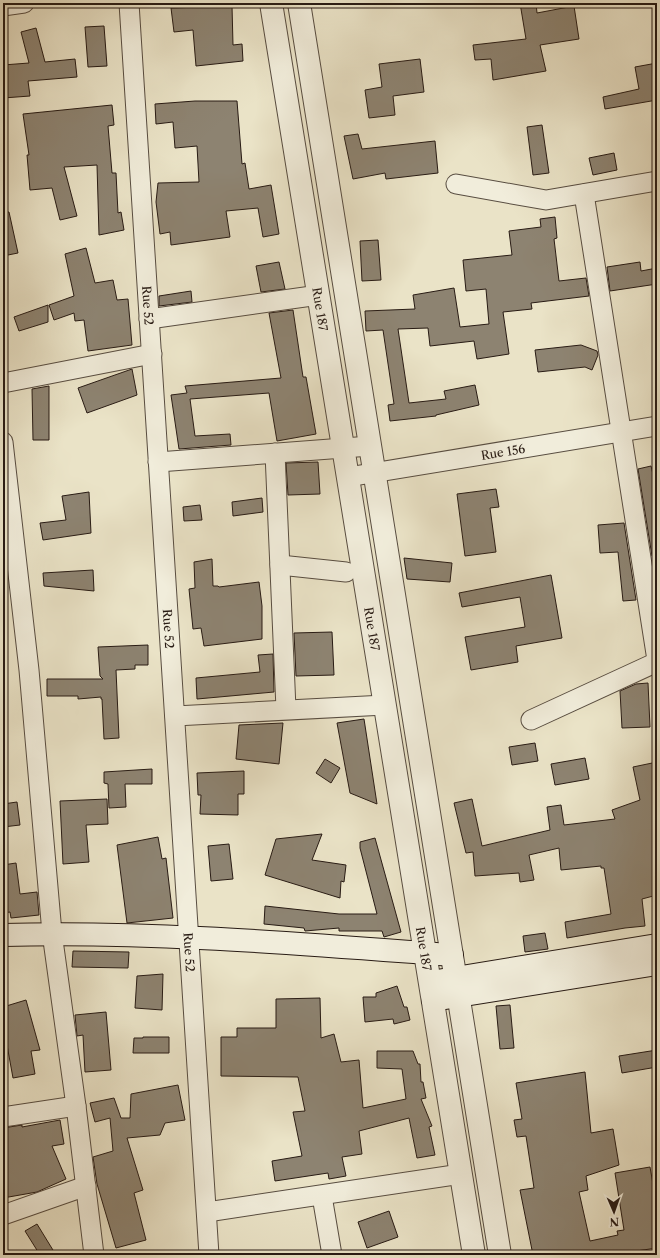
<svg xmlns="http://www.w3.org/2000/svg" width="660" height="1258" viewBox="0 0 660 1258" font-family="'Libre Caslon Text',serif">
	<rect width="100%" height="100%" fill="#eae3c7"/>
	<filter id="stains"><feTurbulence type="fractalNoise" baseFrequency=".005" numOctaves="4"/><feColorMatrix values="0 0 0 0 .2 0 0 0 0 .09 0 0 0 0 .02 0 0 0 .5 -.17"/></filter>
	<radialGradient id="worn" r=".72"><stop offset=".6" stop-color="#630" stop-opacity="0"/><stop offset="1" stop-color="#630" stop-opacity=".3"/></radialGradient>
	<g fill="#8d8371" stroke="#281b14">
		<path d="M 520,3 L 536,3 L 537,13 L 574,6 L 579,39 L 540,45 L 546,71 L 493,80 L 491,59 L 475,60 L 473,45 L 526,39 Z"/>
		<path d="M 232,6 L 233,45 L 242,44 L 243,61 L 196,66 L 193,30 L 174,32 L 171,8 Z"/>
		<path d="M 104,26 L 107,66 L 88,67 L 85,27 Z"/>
		<path d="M 36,28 L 45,62 L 75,59 L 77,77 L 28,81 L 30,96 L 3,98 L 3,65 L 29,63 L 21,32 Z"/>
		<path d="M 420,59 L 424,92 L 393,96 L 395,115 L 369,118 L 365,90 L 382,87 L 379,64 Z"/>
		<path d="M 657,63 L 657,100 L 605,109 L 603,97 L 639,89 L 635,67 Z"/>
		<path d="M 195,101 L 237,101 L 242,164 L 245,163 L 249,189 L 271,185 L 279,234 L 263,237 L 258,208 L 226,211 L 230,237 L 171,245 L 170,232 L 160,234 L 156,202 L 158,183 L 199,182 L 197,146 L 175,148 L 173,122 L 156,124 L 155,104 Z"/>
		<path d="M 112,105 L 114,125 L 108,126 L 112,173 L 116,173 L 118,213 L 121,212 L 124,230 L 99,235 L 97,165 L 64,167 L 77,216 L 60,220 L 52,188 L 30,190 L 27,155 L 29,155 L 23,114 Z"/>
		<path d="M 542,125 L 549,173 L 533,175 L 527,127 Z"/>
		<path d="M 358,134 L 362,149 L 435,141 L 438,173 L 386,179 L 385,173 L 353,179 L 344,136 Z"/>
		<path d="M 614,153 L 617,170 L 593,175 L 589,158 Z"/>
		<path d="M 3,212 L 9,212 L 18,253 L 3,256 Z"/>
		<path d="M 555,217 L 557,238 L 554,239 L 559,281 L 586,278 L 589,296 L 531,303 L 532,309 L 503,312 L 509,354 L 477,359 L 474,341 L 430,346 L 428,328 L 398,329 L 409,403 L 446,399 L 444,391 L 475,385 L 479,405 L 436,415 L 436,416 L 390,421 L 388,405 L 394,404 L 383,330 L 366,331 L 365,311 L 415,309 L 413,295 L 454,288 L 460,327 L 489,324 L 486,289 L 466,291 L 463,260 L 512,255 L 509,231 L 541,227 L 540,219 Z"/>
		<path d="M 378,240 L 381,280 L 362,281 L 360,241 Z"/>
		<path d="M 86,248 L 95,283 L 113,280 L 117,300 L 128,299 L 132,345 L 88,351 L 84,320 L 75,321 L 74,313 L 54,320 L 49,305 L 74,296 L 65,254 Z"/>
		<path d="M 279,262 L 285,289 L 261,292 L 256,266 Z"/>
		<path d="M 640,262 L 641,271 L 657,268 L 657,284 L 610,291 L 607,267 Z"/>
		<path d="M 191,291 L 192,302 L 159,306 L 159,296 Z"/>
		<path d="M 48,305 L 48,322 L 19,331 L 14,317 Z"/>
		<path d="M 293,310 L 303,377 L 306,377 L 316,434 L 277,441 L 269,393 L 190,399 L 195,436 L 230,434 L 231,445 L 179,449 L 171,395 L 187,393 L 185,386 L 281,378 L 269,313 Z"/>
		<path d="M 581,345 L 597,351 L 598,355 L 592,370 L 585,367 L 538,372 L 535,350 Z"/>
		<path d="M 132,369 L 137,395 L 87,413 L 78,388 Z"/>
		<path d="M 49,386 L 49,440 L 33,440 L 32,389 Z"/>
		<path d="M 318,462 L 320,494 L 288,495 L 286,463 Z"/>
		<path d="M 651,466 L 657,491 L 657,555 L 652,556 L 638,469 Z"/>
		<path d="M 496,489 L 499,507 L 490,508 L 496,552 L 465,556 L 457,494 Z"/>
		<path d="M 89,492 L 91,533 L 43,540 L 40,523 L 66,520 L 62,496 Z"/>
		<path d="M 262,498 L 263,512 L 233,516 L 232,502 Z"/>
		<path d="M 200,505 L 202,520 L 184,521 L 183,507 Z"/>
		<path d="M 624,523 L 636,600 L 623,601 L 618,552 L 600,553 L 598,525 Z"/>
		<path d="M 404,558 L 452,563 L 450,582 L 407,579 Z"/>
		<path d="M 212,559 L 213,586 L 218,586 L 219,587 L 259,582 L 262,606 L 262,639 L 204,646 L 201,628 L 193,629 L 189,589 L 195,588 L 194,562 Z"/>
		<path d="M 93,570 L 94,591 L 44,586 L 43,573 Z"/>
		<path d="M 551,575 L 562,638 L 516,646 L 518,662 L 471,670 L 465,637 L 525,627 L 520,597 L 462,607 L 459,593 Z"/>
		<path d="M 332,632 L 334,675 L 296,676 L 294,633 Z"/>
		<path d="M 148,645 L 148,665 L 135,665 L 135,669 L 116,670 L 119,738 L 104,739 L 102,699 L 101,699 L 101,697 L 78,699 L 78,696 L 47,696 L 47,679 L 103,679 L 100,676 L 98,647 Z"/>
		<path d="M 273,654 L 274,692 L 197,699 L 196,678 L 260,672 L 258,655 Z"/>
		<path d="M 648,683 L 650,727 L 622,728 L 620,691 L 636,684 Z"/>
		<path d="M 364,719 L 377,804 L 350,793 L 337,723 Z"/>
		<path d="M 283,723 L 279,764 L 236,759 L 239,725 Z"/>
		<path d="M 535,743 L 538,761 L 512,765 L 509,747 Z"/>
		<path d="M 585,758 L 589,779 L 555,785 L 551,764 Z"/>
		<path d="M 325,759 L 340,768 L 331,783 L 316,773 Z"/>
		<path d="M 657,762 L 657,895 L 642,899 L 645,926 L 625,928 L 567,938 L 565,922 L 611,914 L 604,868 L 601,868 L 601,866 L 561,870 L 559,848 L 529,855 L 534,880 L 520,882 L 519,873 L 475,876 L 473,852 L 466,853 L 454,803 L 472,799 L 482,846 L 550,830 L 547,807 L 561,805 L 564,825 L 615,819 L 612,810 L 640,800 L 633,767 Z"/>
		<path d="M 152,769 L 152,784 L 125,784 L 126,807 L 109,808 L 108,784 L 104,783 L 104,772 Z"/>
		<path d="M 244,771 L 244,794 L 238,794 L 238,815 L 200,814 L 201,795 L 198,795 L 197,773 Z"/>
		<path d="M 107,799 L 108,824 L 86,825 L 89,862 L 63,864 L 60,801 Z"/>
		<path d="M 17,802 L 20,825 L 3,827 L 3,804 Z"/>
		<path d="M 322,834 L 312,860 L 346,865 L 344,882 L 341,881 L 340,898 L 265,875 L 276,839 Z"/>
		<path d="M 158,837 L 162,859 L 166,858 L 173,918 L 127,923 L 117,845 Z"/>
		<path d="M 375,838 L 401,932 L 384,937 L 382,931 L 339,931 L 339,928 L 305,931 L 304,928 L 264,924 L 265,906 L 339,914 L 377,914 L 360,848 L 360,842 Z"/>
		<path d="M 229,844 L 233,879 L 211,881 L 208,846 Z"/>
		<path d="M 16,863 L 20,894 L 37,892 L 39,915 L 11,918 L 10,912 L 3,913 L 3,865 Z"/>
		<path d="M 545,933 L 548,949 L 525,952 L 523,936 Z"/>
		<path d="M 73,951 L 129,952 L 128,968 L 72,967 Z"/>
		<path d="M 163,974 L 162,1010 L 135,1008 L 137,976 Z"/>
		<path d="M 397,986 L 404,1007 L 407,1007 L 410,1020 L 394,1024 L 393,1019 L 365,1022 L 363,997 L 376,997 L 376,993 Z"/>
		<path d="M 320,998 L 321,1038 L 334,1034 L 341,1062 L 359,1060 L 363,1108 L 406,1099 L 402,1069 L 377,1068 L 377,1051 L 413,1051 L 418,1064 L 420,1064 L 421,1082 L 423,1082 L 426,1098 L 421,1099 L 432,1126 L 429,1127 L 435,1155 L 417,1158 L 409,1118 L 359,1131 L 362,1154 L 342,1157 L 346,1176 L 329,1179 L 328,1173 L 275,1181 L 272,1161 L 302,1156 L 293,1112 L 305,1111 L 298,1077 L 221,1076 L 221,1037 L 237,1037 L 237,1028 L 276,1028 L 276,999 Z"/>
		<path d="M 26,1000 L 40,1050 L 31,1051 L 35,1074 L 13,1078 L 3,1023 L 3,1007 Z"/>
		<path d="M 510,1005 L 514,1048 L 500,1049 L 496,1006 Z"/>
		<path d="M 106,1012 L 111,1070 L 85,1072 L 83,1035 L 77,1036 L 75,1015 Z"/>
		<path d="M 143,1037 L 169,1037 L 169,1053 L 133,1053 L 134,1038 L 143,1038 Z"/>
		<path d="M 657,1050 L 657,1067 L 622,1073 L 619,1056 Z"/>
		<path d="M 585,1072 L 591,1133 L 613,1129 L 619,1165 L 586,1176 L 588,1190 L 579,1192 L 590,1241 L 618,1235 L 617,1231 L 624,1230 L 615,1173 L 650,1167 L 657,1207 L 657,1248 L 608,1255 L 533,1255 L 520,1190 L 534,1188 L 526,1136 L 517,1137 L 514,1120 L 522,1119 L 516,1083 Z"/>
		<path d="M 178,1085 L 185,1120 L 165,1123 L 160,1135 L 127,1138 L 143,1190 L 134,1193 L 146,1240 L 116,1248 L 97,1184 L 93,1157 L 113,1151 L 110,1118 L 95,1122 L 90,1103 L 114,1098 L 121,1118 L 130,1118 L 131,1094 Z"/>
		<path d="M 60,1120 L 64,1144 L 52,1146 L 66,1179 L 37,1192 L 3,1198 L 3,1128 L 22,1125 L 22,1127 Z"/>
		<path d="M 389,1211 L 398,1237 L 367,1248 L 358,1222 Z"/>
		<path d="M 37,1224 L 56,1255 L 40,1255 L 25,1231 Z"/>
	</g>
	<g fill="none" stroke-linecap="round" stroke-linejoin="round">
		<defs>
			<g id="minor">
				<path id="s1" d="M 129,3 L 209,1255"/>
				<path d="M 3,6 L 24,3"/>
				<path d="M 456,184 L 546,200 L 657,181"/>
				<path d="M 584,194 L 657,660"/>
				<path d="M 149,319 L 319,295"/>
				<path d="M 3,383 L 152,354"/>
				<path d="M 3,442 L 29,670 L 52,933 L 76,1106 L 94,1255"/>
				<path d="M 275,453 L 286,709"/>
				<path d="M 158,462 L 370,446"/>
				<path id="s2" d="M 348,477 L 657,426"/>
				<path d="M 280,565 L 346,572"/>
				<path d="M 175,716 L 385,705"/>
				<path d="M 531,720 L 657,662"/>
				<path d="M 3,1117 L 76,1106"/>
				<path d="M 322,1196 L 332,1255"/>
				<path d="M 207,1212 L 461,1174"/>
				<path d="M 3,1215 L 86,1186"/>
			</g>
			<g id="tertiary">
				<path id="s3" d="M 271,3 L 474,1255"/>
				<path d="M 299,3 L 500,1255"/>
			</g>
			<g id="secondary">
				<path d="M 3,935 C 153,931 303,944 452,955"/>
				<path d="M 431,982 L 657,945"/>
				<path d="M 433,1000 L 657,964"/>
			</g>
		</defs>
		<use href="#minor" stroke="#584d41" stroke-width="21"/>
		<use href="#tertiary" stroke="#584d41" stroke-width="24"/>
		<use href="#secondary" stroke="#281b14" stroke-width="24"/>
		<use href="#minor" stroke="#f1eddb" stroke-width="19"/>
		<use href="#tertiary" stroke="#f1eddb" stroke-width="22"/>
		<use href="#secondary" stroke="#f1eddb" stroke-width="22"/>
	</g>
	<g text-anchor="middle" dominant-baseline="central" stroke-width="3" stroke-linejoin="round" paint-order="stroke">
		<g font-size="12" fill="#281b14" stroke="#f1eddb">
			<text stroke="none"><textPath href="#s1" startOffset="303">Rue 52</textPath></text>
			<text stroke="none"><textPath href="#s3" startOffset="310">Rue 187</textPath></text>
			<text stroke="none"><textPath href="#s2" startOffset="157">Rue 156</textPath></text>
			<text stroke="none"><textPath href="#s1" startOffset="627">Rue 52</textPath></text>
			<text stroke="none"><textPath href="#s3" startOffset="634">Rue 187</textPath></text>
			<text stroke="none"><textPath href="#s3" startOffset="958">Rue 187</textPath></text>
			<text stroke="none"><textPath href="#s1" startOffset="951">Rue 52</textPath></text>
		</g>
	</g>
	<rect width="660" height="1258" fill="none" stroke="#eae3c7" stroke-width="16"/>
	<rect x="4" y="4" width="652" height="1250" fill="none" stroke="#281b14" stroke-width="2"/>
	<rect x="8" y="8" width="644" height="1242" fill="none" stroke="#281b14"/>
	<g transform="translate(614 1212) rotate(178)" stroke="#f1eddb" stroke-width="3" paint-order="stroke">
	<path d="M0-3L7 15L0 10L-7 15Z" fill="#281b14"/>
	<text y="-6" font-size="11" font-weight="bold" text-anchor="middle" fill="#281b14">N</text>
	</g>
	<rect width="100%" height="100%" filter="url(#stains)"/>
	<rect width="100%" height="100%" fill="url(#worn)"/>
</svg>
